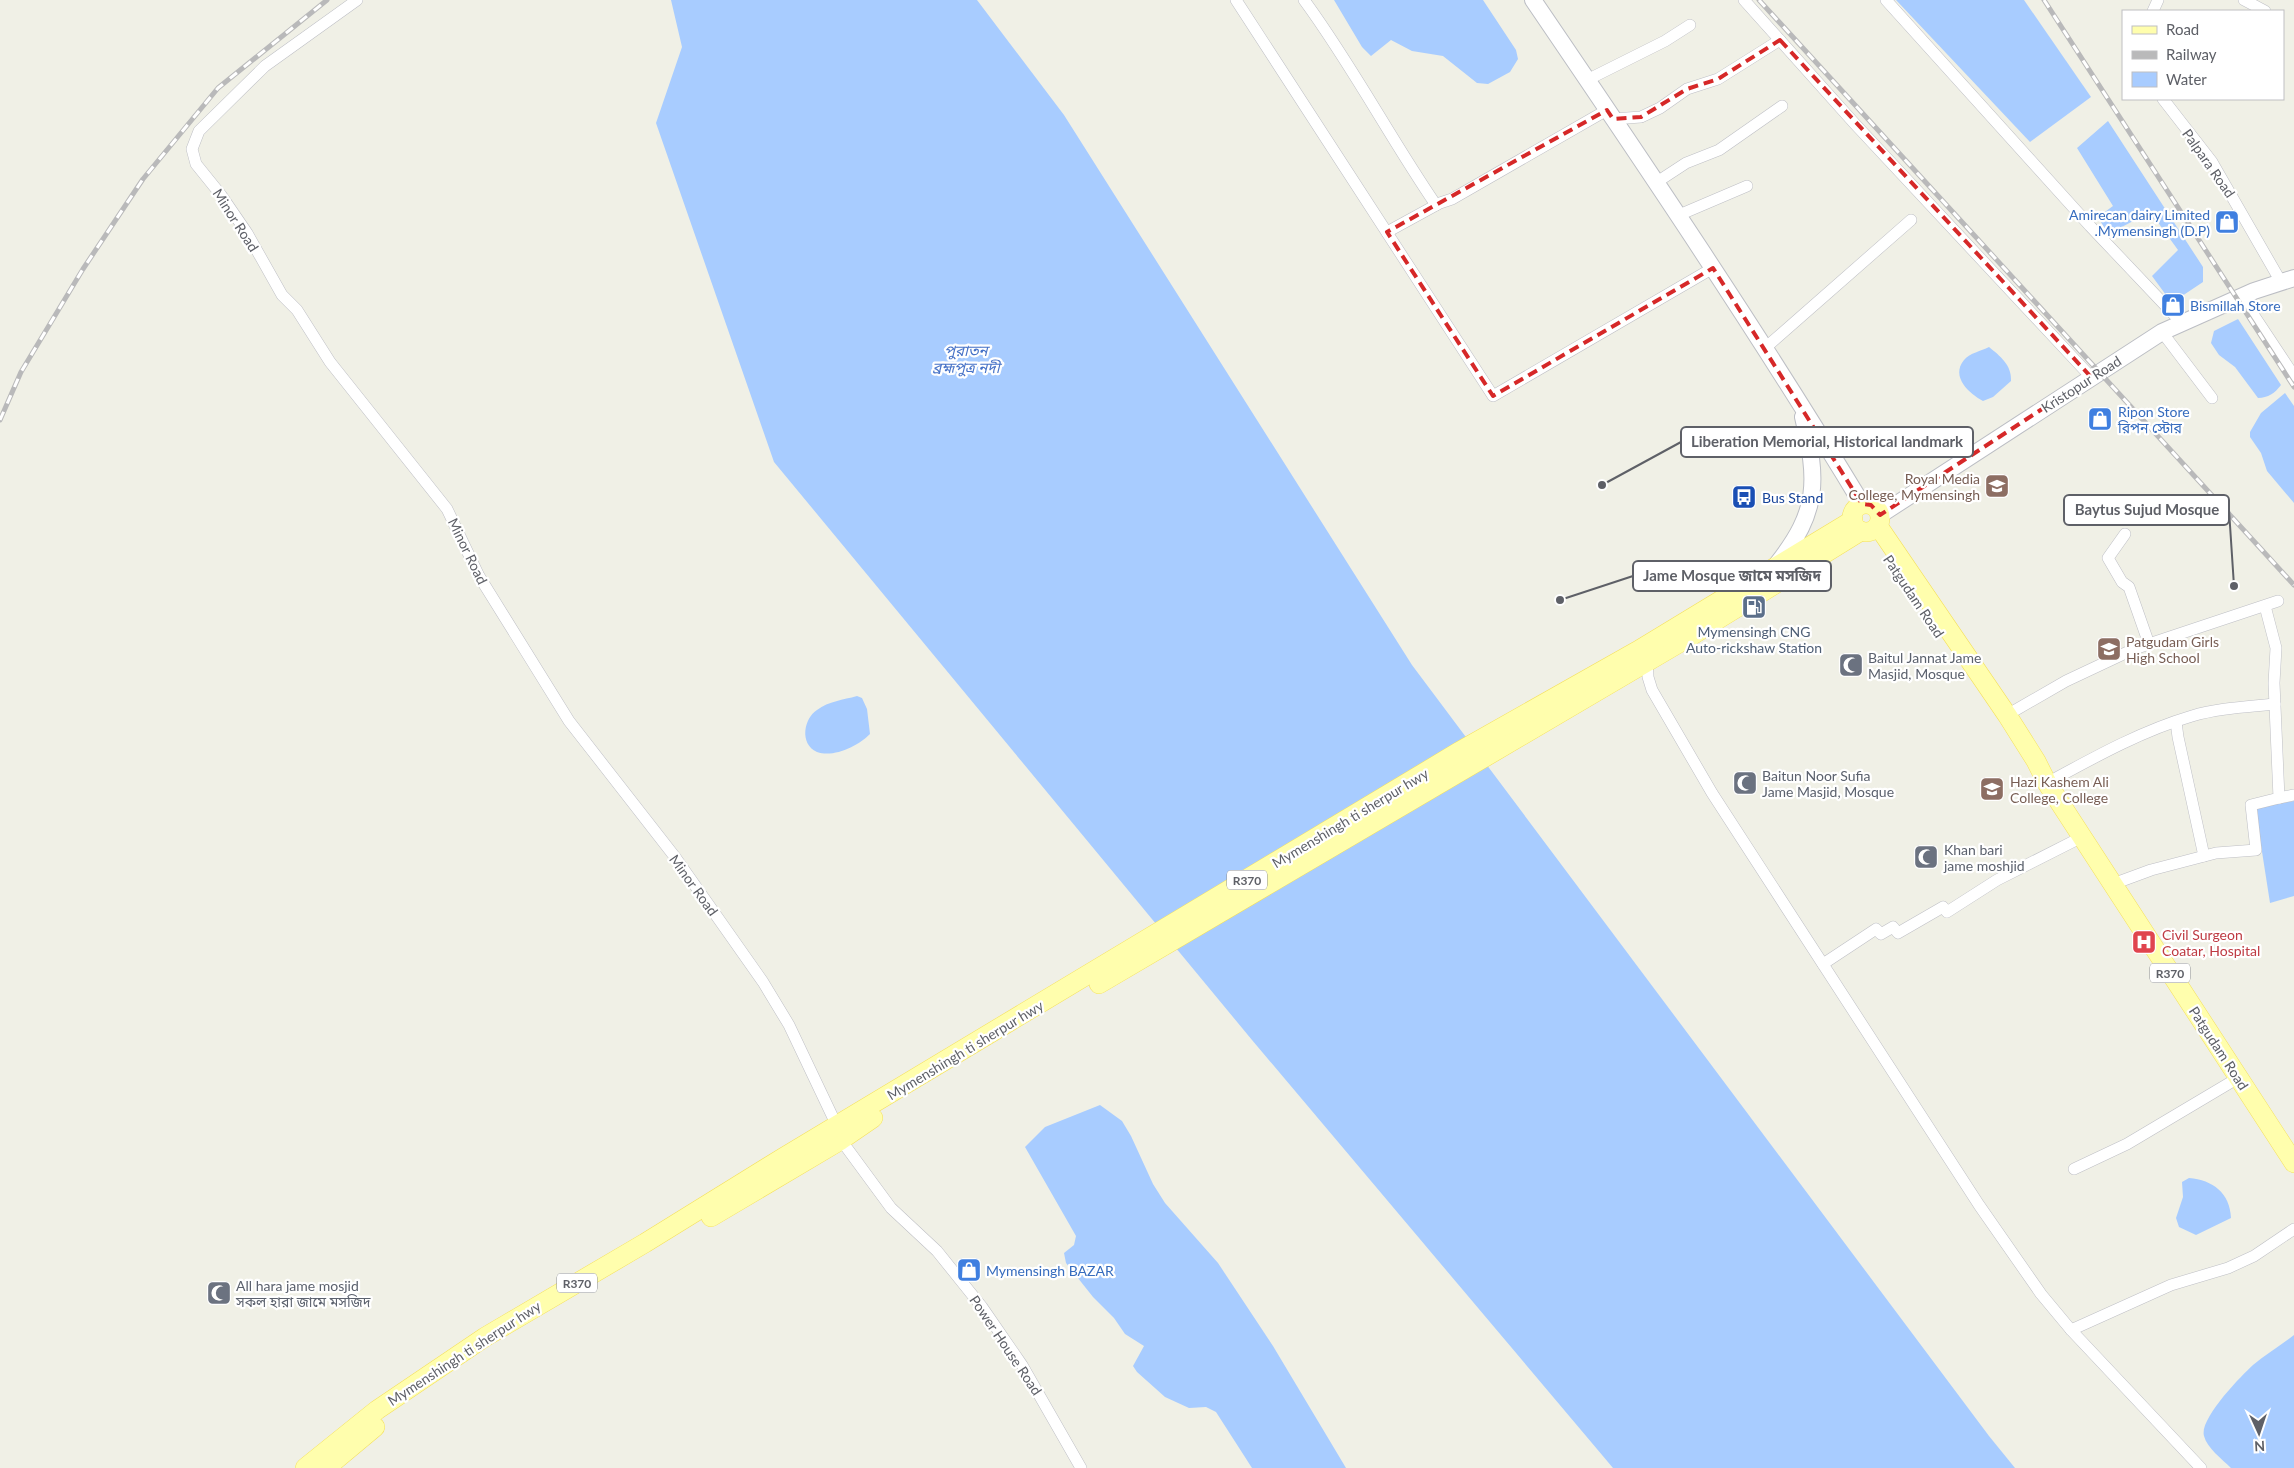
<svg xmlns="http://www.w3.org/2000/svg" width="2294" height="1468" viewBox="0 0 2294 1468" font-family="Lato,'Noto Sans Bengali',sans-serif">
	<rect width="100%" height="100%" fill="#f0f0e6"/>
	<g fill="#a8ccff">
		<path d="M 671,0 L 977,0 L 1064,115 L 1412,665 L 1989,1436 L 2015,1468 L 1613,1468 L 1252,1040 L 774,462 L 656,123 L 682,47 Z"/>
		<path d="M 1334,0 L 1483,0 L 1516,50 L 1518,59 L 1510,72 L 1488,84 L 1477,83 L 1443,56 L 1412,51 L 1391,40 L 1371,56 L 1362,47 Z"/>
		<path d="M 1896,0 L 2024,0 L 2091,97 L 2030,142 Z"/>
		<path d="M 2108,121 L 2203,267 L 2203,282 L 2176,300 L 2170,294 L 2166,295 L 2152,276 L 2178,250 L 2157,221 L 2145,215 L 2108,234 L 2098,217 L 2113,206 L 2077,148 Z"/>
		<path d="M 2238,319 L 2281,385 C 2275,393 2268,398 2258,398 L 2235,367 L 2219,355 L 2211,343 L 2214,331 Z"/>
		<path d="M 1989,347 C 2000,356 2012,365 2011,381 L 1993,397 L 1983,401 C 1970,394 1950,377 1964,360 C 1970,353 1981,351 1989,347 Z"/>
		<path d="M 2285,393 L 2294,406 L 2294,503 L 2267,471 L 2261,453 L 2250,437 L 2250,432 L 2261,413 Z"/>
		<path d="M 857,696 L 862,698 L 867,709 L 870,734 C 858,746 834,758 817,752 C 799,744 804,718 817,710 C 829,701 843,700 857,696 Z"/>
		<path d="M 2294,801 L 2294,896 L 2270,903 L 2255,807 Z"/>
		<path d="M 1100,1105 L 1122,1121 L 1131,1136 L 1153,1184 L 1165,1203 L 1218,1263 L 1273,1346 L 1346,1468 L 1252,1468 L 1216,1412 L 1206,1407 L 1189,1408 L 1165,1397 L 1137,1372 L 1133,1366 L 1144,1346 L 1125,1334 L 1114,1318 L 1093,1297 L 1066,1263 L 1064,1253 L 1074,1245 L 1076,1236 L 1025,1147 L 1045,1127 Z"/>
		<path d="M 2189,1178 C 2213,1180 2230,1193 2231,1218 L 2196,1235 L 2179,1227 L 2176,1218 L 2183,1197 L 2182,1182 Z"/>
		<path d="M 2294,1335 L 2294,1468 L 2231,1468 C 2222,1459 2207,1448 2204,1436 C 2199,1419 2241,1376 2253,1365 C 2266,1354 2281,1345 2294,1335 Z"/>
	</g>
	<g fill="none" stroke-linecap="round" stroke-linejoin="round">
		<defs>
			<g id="street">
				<path d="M 357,0 L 265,66 L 199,131 L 192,149 L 196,164 L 221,195 L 247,233 L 282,295 L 297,310 L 330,362 L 447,509 L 479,576 L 569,721 L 675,857 L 763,982 L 789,1025 L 837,1126"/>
				<path d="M 1236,0 L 1493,396 L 1713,268"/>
				<path d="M 1304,0 C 1352,65 1390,138 1436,205"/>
				<path d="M 1744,0 L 1855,124 L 2091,377"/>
				<path d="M 1886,0 L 2090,226 L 2181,322"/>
				<path d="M 2244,0 L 2265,11"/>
				<path d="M 2153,11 L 2158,0"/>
				<path d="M 1587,80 L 1665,41 L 1690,25"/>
				<path d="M 2163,99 L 2212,162 L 2281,282"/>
				<path d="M 1613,119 L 1641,117 L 1660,108 L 1687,89 L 1718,79 L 1780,40"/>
				<path d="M 1657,182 L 1686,163 L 1719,150 L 1782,106"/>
				<path d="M 1679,215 L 1747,186"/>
				<path d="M 1387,232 L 1440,203 L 1452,199 L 1607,110"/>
				<path d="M 2241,296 L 2294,376"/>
				<path d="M 2162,332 L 2212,398"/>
				<path d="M 1764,349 L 1911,220"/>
				<path d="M 2125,534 L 2108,558 L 2122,582 L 2129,587 L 2149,644"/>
				<path d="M 1647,661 L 1648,677 L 1652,690 L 1712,793 L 1979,1205 L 2041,1294 L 2071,1330 L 2201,1468"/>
				<path d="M 2007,715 L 2066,681 L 2134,649 L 2278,601"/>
				<path d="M 2176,722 L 2178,737 L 2204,856"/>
				<path d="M 2047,783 C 2093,758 2141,731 2192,716 C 2219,708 2247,707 2275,704"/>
				<path d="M 2279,798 L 2294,795"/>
				<path d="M 2113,884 L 2151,870 L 2216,853 L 2256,850 L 2251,805 L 2279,798 L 2274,683 L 2276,648 L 2265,606"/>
				<path d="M 1823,964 L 1876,929 L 1881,934 L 1893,927 L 1898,933 L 1943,907 L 1947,912 L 1997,880 L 2082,837"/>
				<path d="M 841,1140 L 891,1208 L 937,1251 L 982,1307 L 1022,1365 L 1081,1468"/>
				<path d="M 2074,1169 L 2127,1144 L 2238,1078"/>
				<path d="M 2071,1330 L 2171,1285 L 2228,1268 L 2254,1256 L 2294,1229"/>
			</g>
			<g id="secondary">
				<path d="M 1533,0 C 1646,166 1758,332 1862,504"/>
				<path d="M 1880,515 L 2162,332 L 2254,291 L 2294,278"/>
				<path d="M 1777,564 C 1819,511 1818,481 1803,417"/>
			</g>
			<g id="primary">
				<circle cx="1866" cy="518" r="14"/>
				<path d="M 1878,526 L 2007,715 L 2036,761 L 2047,783 L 2294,1163"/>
				<path d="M 1099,984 L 1691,636 L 1861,531"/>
				<path d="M 711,1217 L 841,1140 L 873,1118"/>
				<path d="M 305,1468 L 377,1410 L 485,1337 L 645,1243 L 784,1157 L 1460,751 L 1637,651 L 1853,520"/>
				<path d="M 326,1468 L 375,1427"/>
			</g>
		</defs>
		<use href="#street" stroke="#bebfc5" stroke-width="12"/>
		<use href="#secondary" stroke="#bcbec4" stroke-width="18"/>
		<use href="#primary" stroke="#f5e05b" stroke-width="20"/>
		<use href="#street" stroke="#fff" stroke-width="11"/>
		<use href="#secondary" stroke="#fff" stroke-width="16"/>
		<use href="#primary" stroke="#fffead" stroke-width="19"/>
		<defs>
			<g id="rail">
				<path d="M 1759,0 L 2294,585"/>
				<path d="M 2044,0 L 2294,387"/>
				<path d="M 0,420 L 21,372 L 83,269 L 143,179 L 218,88 L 327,0"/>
			</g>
		</defs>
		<use href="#rail" stroke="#b9b9ba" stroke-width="5"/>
		<use href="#rail" stroke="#fff" stroke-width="3" stroke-dasharray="9" stroke-linecap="butt"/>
	</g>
	<path fill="none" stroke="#d62828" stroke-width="4" stroke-dasharray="10 6" stroke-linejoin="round" d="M 1780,40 L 2091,377 L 1880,515 L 1871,505 L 1862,504 L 1713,268 L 1493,396 L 1387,232 L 1607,110 L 1613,119 L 1641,117 L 1687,89 L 1718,79 Z"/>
	<defs>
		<symbol id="shop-square" viewBox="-11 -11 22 22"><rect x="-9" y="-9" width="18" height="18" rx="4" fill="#3f7fe0" stroke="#fff"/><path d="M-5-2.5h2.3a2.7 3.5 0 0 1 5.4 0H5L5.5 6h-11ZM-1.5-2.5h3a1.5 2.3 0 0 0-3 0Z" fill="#fff"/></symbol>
		<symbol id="school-square" viewBox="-11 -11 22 22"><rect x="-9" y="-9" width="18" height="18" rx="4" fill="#8d6e63" stroke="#fff"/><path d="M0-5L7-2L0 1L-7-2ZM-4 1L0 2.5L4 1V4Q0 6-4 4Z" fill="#fff"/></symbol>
		<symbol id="bus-square" viewBox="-11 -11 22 22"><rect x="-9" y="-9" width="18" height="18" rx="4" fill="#1a4fb4" stroke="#fff"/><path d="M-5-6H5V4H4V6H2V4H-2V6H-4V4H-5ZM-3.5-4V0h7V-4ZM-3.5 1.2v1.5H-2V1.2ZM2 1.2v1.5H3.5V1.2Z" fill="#fff"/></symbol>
		<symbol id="fuel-square" viewBox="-11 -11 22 22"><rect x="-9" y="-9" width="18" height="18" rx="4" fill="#5c6f8a" stroke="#fff"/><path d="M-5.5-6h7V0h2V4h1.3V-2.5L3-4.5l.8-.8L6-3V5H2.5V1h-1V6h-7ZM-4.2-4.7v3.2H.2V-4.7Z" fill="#fff"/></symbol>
		<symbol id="mosque-square" viewBox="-11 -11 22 22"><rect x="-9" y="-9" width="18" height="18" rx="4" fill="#6b7280" stroke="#fff"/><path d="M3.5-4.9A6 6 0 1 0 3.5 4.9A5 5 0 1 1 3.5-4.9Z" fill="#fff"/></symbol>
		<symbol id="university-square" viewBox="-11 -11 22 22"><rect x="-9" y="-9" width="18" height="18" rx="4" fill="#8d6e63" stroke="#fff"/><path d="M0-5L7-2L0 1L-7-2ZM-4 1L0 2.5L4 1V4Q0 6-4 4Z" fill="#fff"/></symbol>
		<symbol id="hospital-square" viewBox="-11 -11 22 22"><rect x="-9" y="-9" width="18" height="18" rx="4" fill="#e0444e" stroke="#fff"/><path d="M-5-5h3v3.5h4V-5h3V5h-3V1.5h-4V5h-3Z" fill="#fff"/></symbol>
	</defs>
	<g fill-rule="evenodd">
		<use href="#shop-square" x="2213" y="208" width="28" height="28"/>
		<use href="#shop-square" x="2159" y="291" width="28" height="28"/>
		<use href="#shop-square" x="2086" y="405" width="28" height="28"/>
		<use href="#school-square" x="1983" y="472" width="28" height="28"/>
		<use href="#bus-square" x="1730" y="483" width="28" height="28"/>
		<use href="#fuel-square" x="1740" y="593" width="28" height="28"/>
		<use href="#school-square" x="2095" y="635" width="28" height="28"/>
		<use href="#mosque-square" x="1837" y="651" width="28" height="28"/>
		<use href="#mosque-square" x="1731" y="769" width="28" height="28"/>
		<use href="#university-square" x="1978" y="775" width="28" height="28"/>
		<use href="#mosque-square" x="1912" y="843" width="28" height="28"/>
		<use href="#hospital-square" x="2130" y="928" width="28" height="28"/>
		<use href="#shop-square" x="955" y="1256" width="28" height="28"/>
		<use href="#mosque-square" x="205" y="1279" width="28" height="28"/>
	</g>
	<g text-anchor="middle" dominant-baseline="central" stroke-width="4.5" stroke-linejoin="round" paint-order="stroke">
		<g fill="#fff" stroke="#8e9095" stroke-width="1">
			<rect x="1227" y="870.5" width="40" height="19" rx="4"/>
			<rect x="2150" y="963.5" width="40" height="19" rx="4"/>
			<rect x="557" y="1273.5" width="40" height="19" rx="4"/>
		</g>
		<g font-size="12" font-weight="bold" fill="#5e6067">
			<text x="1247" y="880">R370</text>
			<text x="2170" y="973">R370</text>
			<text x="577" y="1283">R370</text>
		</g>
		<g font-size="14" fill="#5e6067" stroke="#fff">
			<text transform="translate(2209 163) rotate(55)">Palpara Road</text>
			<text transform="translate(236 220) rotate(57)">Minor Road</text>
			<text transform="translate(2081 384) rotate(-33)">Kristopur Road</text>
			<text transform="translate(468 551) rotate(64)">Minor Road</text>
			<text transform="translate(1914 596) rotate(56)">Patgudam Road</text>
			<text transform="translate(1350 818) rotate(-31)">Mymenshingh ti sherpur hwy</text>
			<text transform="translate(694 885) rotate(54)">Minor Road</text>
			<text transform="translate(2219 1048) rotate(57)">Patgudam Road</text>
			<text transform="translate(965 1050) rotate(-31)">Mymenshingh ti sherpur hwy</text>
			<text transform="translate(1006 1345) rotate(56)">Power House Road</text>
			<text transform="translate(464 1353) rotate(-33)">Mymenshingh ti sherpur hwy</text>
		</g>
		<g font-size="14" fill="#366cbe" stroke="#fff" text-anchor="start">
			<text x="2210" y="214" text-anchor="end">Amirecan dairy Limited<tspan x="2210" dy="16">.Mymensingh (D.P)</tspan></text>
			<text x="2190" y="305">Bismillah Store</text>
			<text x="2118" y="411">Ripon Store<tspan x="2118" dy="16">রিপন স্টোর</tspan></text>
			<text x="986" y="1270">Mymensingh BAZAR</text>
		</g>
		<g font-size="14" fill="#785e54" stroke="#fff" text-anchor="start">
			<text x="1980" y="478" text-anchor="end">Royal Media<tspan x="1980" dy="16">College, Mymensingh</tspan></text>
			<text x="2126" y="641">Patgudam Girls<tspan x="2126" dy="16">High School</tspan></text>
			<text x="2010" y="781">Hazi Kashem Ali<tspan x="2010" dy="16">College, College</tspan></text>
		</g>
		<g font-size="14" fill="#164399" stroke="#fff" text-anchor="start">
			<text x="1762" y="497">Bus Stand</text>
		</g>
		<g font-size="14" fill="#4e5e75" stroke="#fff">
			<text x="1754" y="631">Mymensingh CNG<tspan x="1754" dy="16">Auto-rickshaw Station</tspan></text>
		</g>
		<g font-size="14" fill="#5b616d" stroke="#fff" text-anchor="start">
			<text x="1868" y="657">Baitul Jannat Jame<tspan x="1868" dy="16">Masjid, Mosque</tspan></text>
			<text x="1762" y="775">Baitun Noor Sufia<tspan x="1762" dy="16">Jame Masjid, Mosque</tspan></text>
			<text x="1944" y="849">Khan bari<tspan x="1944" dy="16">jame moshjid</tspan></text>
			<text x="236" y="1285">All hara jame mosjid<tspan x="236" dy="16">সকল হারা জামে মসজিদ</tspan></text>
		</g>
		<g font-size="14" fill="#be3a42" stroke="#fff" text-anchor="start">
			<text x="2162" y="934">Civil Surgeon<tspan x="2162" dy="16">Coatar, Hospital</tspan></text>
		</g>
		<g font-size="15" font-style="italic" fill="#4672c7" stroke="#fff">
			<text x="966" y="350">পুরাতন<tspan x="966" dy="17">ব্রহ্মপুত্র নদী</tspan></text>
		</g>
	</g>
	<path fill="none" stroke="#5e6067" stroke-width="2" d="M1602 485L1681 442M2234 586L2229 510M1560 600L1633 576"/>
	<g fill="#5e6067" stroke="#fff" stroke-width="2">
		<circle cx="1602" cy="485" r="5"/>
		<circle cx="2234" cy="586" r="5"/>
		<circle cx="1560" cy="600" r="5"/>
	</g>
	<g fill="#fff" stroke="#5e6067" stroke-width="2">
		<rect x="1681" y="427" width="292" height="30" rx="5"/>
		<rect x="2064" y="495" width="165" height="30" rx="5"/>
		<rect x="1633" y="561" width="198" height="30" rx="5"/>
	</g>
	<g font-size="15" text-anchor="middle" font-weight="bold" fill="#5e6067">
		<text x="1827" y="447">Liberation Memorial, Historical landmark</text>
		<text x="2147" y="515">Baytus Sujud Mosque</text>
		<text x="1732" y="581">Jame Mosque জামে মসজিদ</text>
	</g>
	<rect x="2122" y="10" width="162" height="90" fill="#ffffff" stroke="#bfbfc2"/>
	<rect x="2132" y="26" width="25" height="8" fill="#fffead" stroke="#bfbfc2"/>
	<text x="2166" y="35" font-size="15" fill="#5e6067">Road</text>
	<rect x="2132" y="51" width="25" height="8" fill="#b9b9ba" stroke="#bfbfc2"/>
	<text x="2166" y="60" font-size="15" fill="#5e6067">Railway</text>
	<rect x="2132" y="72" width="25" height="15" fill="#a8ccff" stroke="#bfbfc2"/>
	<text x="2166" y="85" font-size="15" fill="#5e6067">Water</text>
	<g transform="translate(2259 1433) rotate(177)" stroke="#ffffff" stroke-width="4" paint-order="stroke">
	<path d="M0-4L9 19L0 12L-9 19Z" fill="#5e6067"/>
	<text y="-8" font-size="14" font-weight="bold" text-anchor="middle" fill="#5e6067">N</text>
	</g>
</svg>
